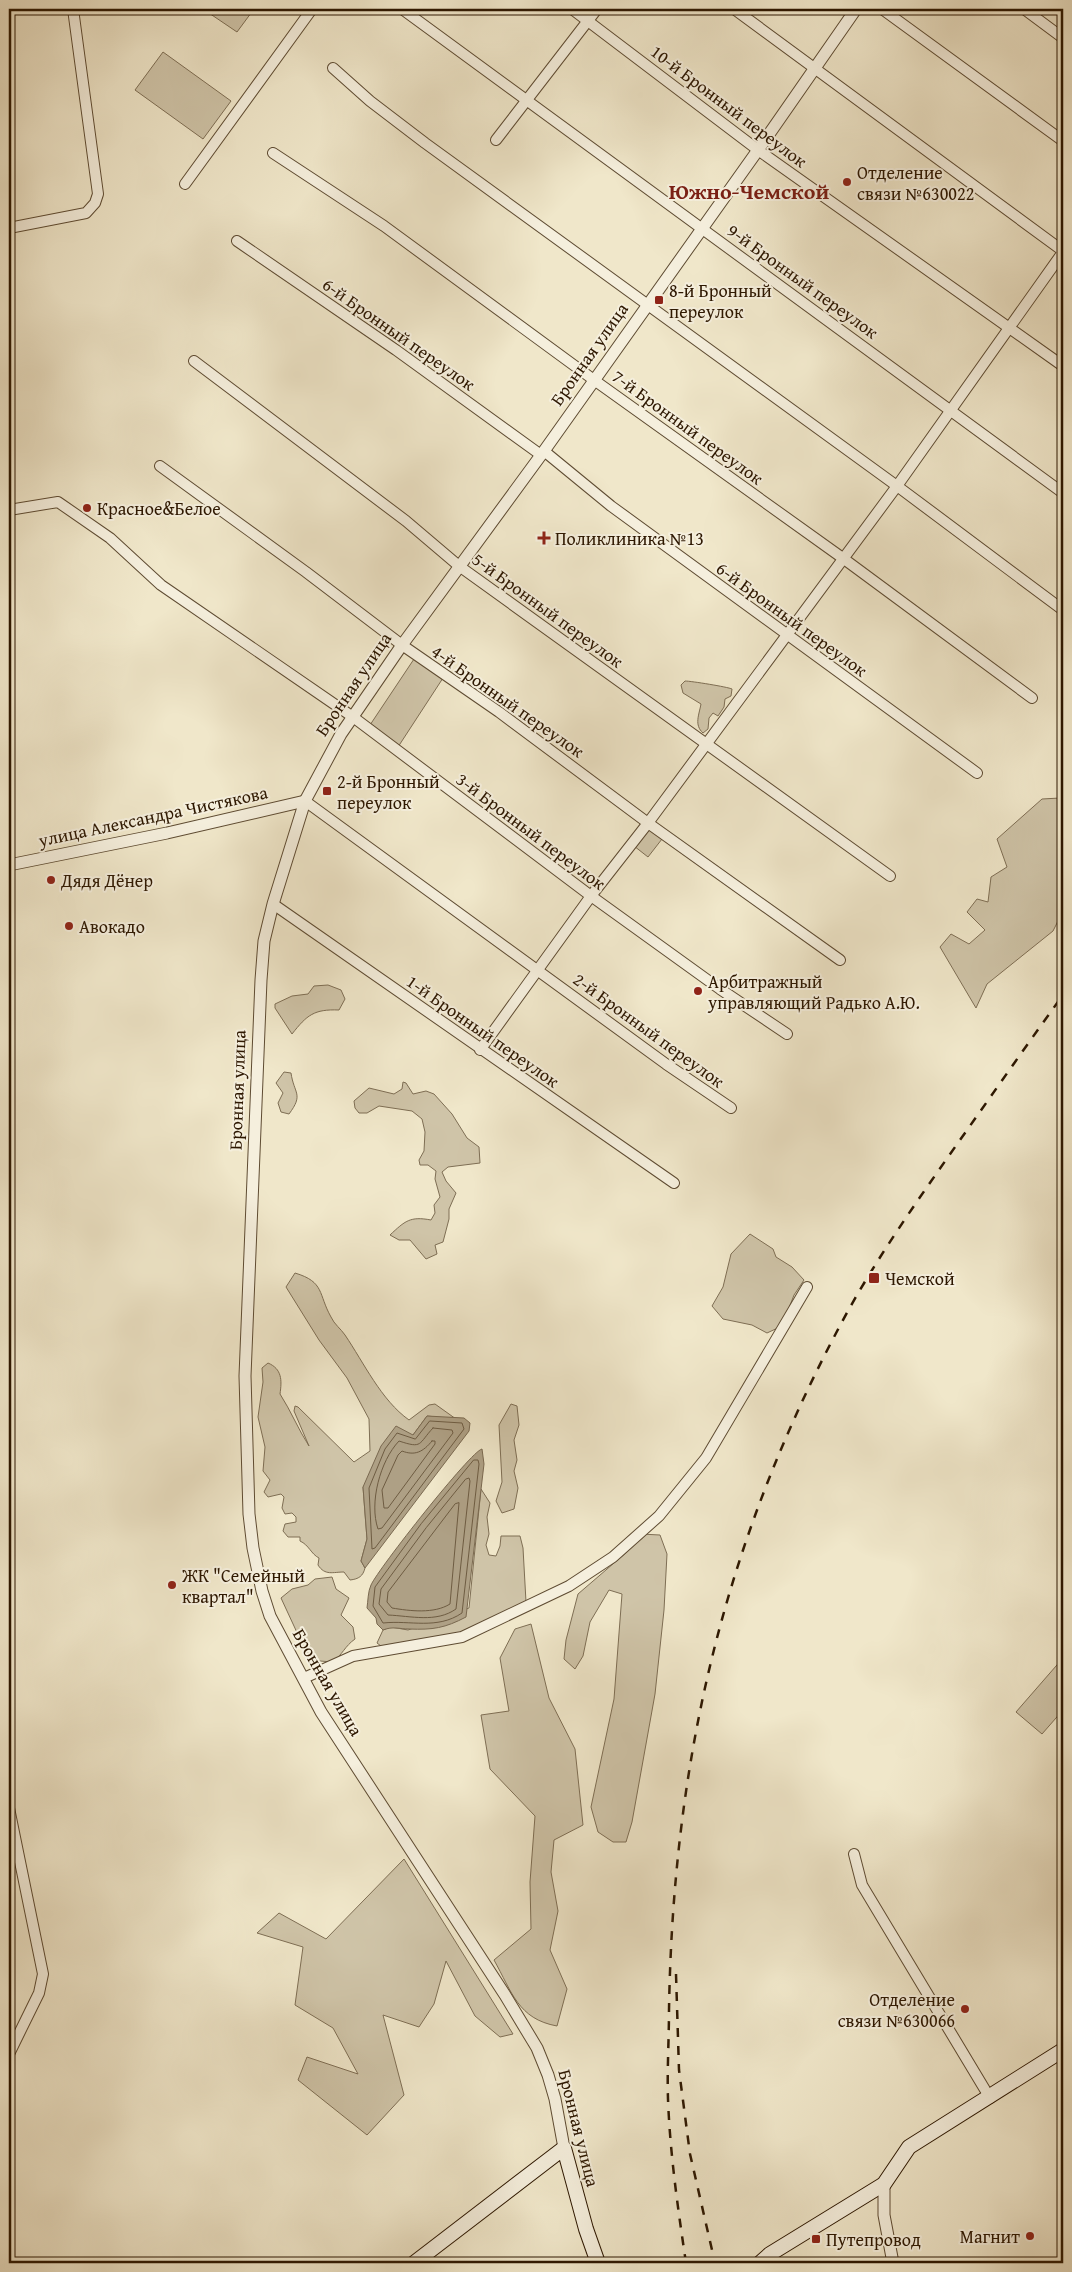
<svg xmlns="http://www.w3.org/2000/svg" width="1072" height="2272" viewBox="0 0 1072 2272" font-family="'Gentium Book Plus',serif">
	<rect width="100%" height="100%" fill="#f0e7ca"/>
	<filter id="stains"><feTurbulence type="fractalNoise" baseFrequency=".004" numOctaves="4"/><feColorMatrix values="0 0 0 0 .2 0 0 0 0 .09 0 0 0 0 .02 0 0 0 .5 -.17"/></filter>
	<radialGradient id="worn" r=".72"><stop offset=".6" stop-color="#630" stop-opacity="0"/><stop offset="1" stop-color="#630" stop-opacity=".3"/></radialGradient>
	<g fill="#cfc4a8" stroke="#7e6e54">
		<path d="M 203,9 L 254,9 L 237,32 Z"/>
		<path d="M 163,52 L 231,101 L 203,139 L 135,90 Z"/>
		<path d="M 414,659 L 443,678 L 398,747 L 370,725 Z"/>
		<path d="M 685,681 C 691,681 728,687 732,689 L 731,696 L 725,699 L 724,707 L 718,716 L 713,713 L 709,718 L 708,729 L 703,733 C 694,725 699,715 701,704 L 683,693 L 681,685 Z"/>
		<path d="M 1060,798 L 1063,799 L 1063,911 L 1053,931 L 987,984 L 976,1008 L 940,947 L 951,934 L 969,944 L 985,930 L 967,912 L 977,899 L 988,902 L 991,877 L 1007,867 L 997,839 L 1042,799 Z"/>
		<path d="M 648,828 L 662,839 L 648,857 L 634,846 Z"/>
		<path d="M 328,985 L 341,990 L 345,999 L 339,1010 C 314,1009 307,1015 292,1034 L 275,1008 L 275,1004 L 292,996 L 308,994 L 314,986 Z"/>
		<path d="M 284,1072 L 291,1073 C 294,1094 304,1094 289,1114 L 281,1112 L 278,1103 L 283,1093 L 276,1083 Z"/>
		<path d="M 403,1082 L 406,1083 L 413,1094 L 426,1091 L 434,1094 L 452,1114 L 467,1138 L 479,1147 L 480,1163 L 448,1167 L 442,1172 L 446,1181 L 456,1193 L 449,1209 L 449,1219 L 443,1242 L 435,1245 L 437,1254 L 426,1259 L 410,1240 L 399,1240 L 390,1235 C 405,1221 410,1216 431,1220 L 435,1213 L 434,1205 L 440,1197 L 435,1179 L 436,1171 L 428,1165 L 420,1165 L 419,1160 L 424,1151 L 425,1132 L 422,1119 L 412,1111 L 379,1106 L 367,1113 L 359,1113 L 355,1108 L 354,1101 L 369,1088 L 394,1094 L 402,1089 Z"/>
		<path d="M 750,1234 L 773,1249 L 776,1257 L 792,1267 L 804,1280 L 794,1295 L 782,1326 L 767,1333 L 752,1325 L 723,1319 L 712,1306 L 723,1287 L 731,1254 Z"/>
		<path d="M 295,1273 C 325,1282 318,1294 331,1317 C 334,1324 341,1329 345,1335 C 364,1363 381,1400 409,1420 L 429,1405 L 435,1404 L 456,1419 L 427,1416 L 413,1435 L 363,1487 L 367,1539 L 361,1561 L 365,1568 C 363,1576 359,1579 350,1580 L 344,1572 C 333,1572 325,1576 318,1565 L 319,1558 C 311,1554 309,1545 300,1541 L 300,1537 L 288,1537 L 283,1531 L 285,1524 L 296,1522 L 296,1517 L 292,1513 L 285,1514 L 282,1508 L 284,1497 L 281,1494 L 268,1497 L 264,1492 L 270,1480 L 263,1471 L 265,1447 L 258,1417 L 263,1382 L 262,1368 L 268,1363 C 282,1369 282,1380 280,1394 C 291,1411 298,1429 309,1446 L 294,1411 L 295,1406 L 298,1407 L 354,1462 L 370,1451 L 369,1419 L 347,1378 L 319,1340 L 286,1287 Z"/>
		<path d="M 511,1404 L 517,1406 L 519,1425 L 514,1440 L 517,1460 L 514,1471 L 518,1488 L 514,1509 L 502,1513 L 496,1501 L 502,1482 L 499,1425 Z"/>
		<path d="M 481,1489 L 490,1503 L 487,1517 L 489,1534 L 486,1545 L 489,1555 L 496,1556 L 500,1546 L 501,1536 L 520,1536 L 523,1548 L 526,1602 L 452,1636 L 385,1649 L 377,1643 L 383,1630 L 391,1627 L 408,1630 L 469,1608 Z"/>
		<path d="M 640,1534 L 660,1535 L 667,1554 L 664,1610 L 655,1694 L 632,1822 L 626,1842 L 613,1842 L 598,1832 L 591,1807 L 614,1699 L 622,1594 L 609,1590 L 590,1622 L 583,1656 L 575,1669 L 564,1659 L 566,1640 L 578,1594 L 628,1551 Z"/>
		<path d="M 332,1577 L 336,1589 L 349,1598 L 341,1615 L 353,1627 L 355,1639 C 345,1646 342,1655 333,1662 L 320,1661 L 306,1652 L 281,1598 L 292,1589 L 308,1585 L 315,1579 Z"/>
		<path d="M 531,1624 L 549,1698 L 575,1749 L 583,1825 L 554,1840 L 551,1872 L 558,1911 L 550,1950 L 567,1989 L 557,2026 C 518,2019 512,1992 494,1960 L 531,1929 L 530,1882 L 535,1816 L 490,1769 L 481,1715 L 509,1711 L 500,1658 L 515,1629 Z"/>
		<path d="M 1063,1658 L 1063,1710 L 1042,1734 L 1016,1712 Z"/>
		<path d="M 404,1859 L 513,2034 L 500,2037 L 475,2016 L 446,1961 L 434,2004 L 419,2027 L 383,2015 L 404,2095 L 367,2135 L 298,2080 L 307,2057 L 358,2074 L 333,2028 L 295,2005 L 303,1947 L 257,1933 L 279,1913 L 326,1939 Z"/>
	</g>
	<g fill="#aea085" stroke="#7a6950">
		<path d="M 427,1416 L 464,1418 L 470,1423 L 469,1431 L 365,1568 L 361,1561 L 367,1539 L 363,1487 L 381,1446 L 396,1426 L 413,1435 Z"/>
		<path d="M 482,1449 L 484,1464 L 466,1617 C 445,1628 433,1630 409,1629 C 399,1629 393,1626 383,1630 L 377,1624 L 376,1618 L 367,1608 C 368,1601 368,1591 371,1585 C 378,1569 471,1451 482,1449 Z"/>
	</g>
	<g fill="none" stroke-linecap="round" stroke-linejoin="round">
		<g stroke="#6e5c42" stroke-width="1">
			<path d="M 430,1421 L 462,1423 L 464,1429 L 375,1548 L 372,1549 L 369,1488 L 385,1449 L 397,1433 L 415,1439 Z"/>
			<path d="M 433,1428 L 452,1430 L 453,1433 L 382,1528 L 378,1529 C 369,1503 380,1461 399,1441 C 423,1449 418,1444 433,1428 Z"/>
			<path d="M 432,1441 L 435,1441 L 435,1444 L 388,1508 L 384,1508 L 382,1490 L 398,1455 L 402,1451 C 415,1456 423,1452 432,1441 Z"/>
			<path d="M 474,1460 L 478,1460 L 479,1464 L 462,1613 C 437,1630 410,1620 383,1623 L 373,1606 L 375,1587 L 421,1524 Z"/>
			<path d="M 466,1479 L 469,1478 L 470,1481 L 456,1609 C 436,1623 411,1616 388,1615 L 379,1604 L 381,1589 L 426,1528 Z"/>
			<path d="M 459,1503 L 450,1604 C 434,1614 410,1611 392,1608 L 387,1602 L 388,1592 L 455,1504 Z"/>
		</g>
		<defs>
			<g id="minor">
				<path d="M 402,9 L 1063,493"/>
				<path d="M 572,9 L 758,150 L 1063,366"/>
				<path d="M 734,9 L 1063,251"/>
				<path d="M 882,9 L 1063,141"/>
				<path d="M 1024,9 L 1063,38"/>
				<path d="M 333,68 L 370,101 L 425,143 L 897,486 L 1063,610"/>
				<path d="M 496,140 L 597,9"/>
				<path d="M 273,153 L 384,226 L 594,380 L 844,559 L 1032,698"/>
				<path d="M 185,184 L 312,9"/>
				<path d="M 9,228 L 86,213 L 95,203 L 98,194 L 73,9"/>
				<path d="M 237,241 L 396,350 L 541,455"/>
				<path d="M 194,361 L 406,521 L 459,566 L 890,876"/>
				<path d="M 544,451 L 611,506 L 977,773"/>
				<path d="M 160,466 L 306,572 L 402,645 L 499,712 L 648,823 L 840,960"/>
				<path d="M 9,510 L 58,502 L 110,538 L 161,585 L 353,717 L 591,896 L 720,989 L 787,1034"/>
				<path d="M 305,801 L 666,1064 L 731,1108"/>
				<path d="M 273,904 L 674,1183"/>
				<path d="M 480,1050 L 591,896 L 648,823 L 897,486 L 1063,252"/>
				<path d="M 304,1678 L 353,1656 L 462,1637 L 569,1586 L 613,1557 L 659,1516 L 706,1458 L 807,1287"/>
				<path d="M 9,1808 L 43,1974 L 39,1993 L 9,2054"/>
				<path d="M 854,1854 L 862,1885 L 990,2098"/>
			</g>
			<g id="tertiary">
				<path d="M 9,865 L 167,833 L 305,801"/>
				<path d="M 564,2148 L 555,2099 L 548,2075 L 537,2048 L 505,1995 L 321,1712 L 270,1616 L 262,1591 L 253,1548 L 249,1514 L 245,1376 L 261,980 L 264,941 L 273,904 L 305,801 L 341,734 L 402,645 L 544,451 L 758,150 L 856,9"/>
				<path d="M 884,2184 L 884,2215 L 893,2263"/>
			</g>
			<g id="secondary">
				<path d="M 414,2263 L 564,2148 L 586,2229 L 598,2263"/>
				<path d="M 760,2263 L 770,2254 L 884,2184 L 909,2147 L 1063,2050"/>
			</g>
		</defs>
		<use href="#minor" stroke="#5e4b32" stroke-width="12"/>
		<use href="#tertiary" stroke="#5e4b32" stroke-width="13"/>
		<use href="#secondary" stroke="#2d1700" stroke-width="16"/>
		<use href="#minor" stroke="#f5efdd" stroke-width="10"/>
		<use href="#tertiary" stroke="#f5efdd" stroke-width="11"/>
		<use href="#secondary" stroke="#f5efdd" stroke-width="14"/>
		<g stroke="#2d1700" stroke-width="2.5" stroke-dasharray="9 9" stroke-linecap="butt">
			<path d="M 676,1974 L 679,2070 L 690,2154 L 715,2263"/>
			<path d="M 686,2263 C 678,2209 670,2154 668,2099 C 667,2070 669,2040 669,2010 C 673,1767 721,1553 834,1337 C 870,1267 915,1204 960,1140 C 994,1092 1028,1043 1063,995"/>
		</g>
	</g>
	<g fill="#8f2418" stroke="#f5efdd" stroke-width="2">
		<circle cx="847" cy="182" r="5"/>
		<rect x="654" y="295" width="10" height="10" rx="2.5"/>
		<circle cx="87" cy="508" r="5"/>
		<path d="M541.5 530.5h5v5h5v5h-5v5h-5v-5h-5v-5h5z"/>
		<rect x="322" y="786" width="10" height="10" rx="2.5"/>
		<circle cx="51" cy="880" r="5"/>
		<circle cx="69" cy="926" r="5"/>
		<circle cx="698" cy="991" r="5"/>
		<rect x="868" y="1272" width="12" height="12" rx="2.5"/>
		<circle cx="172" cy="1585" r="5"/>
		<circle cx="965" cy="2009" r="5"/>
		<circle cx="1030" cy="2236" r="5"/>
		<rect x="811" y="2234" width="10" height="10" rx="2.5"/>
	</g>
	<g text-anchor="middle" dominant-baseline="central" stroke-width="4" stroke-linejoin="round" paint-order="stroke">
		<g font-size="18" fill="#2d1700" stroke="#f5efdd">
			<text transform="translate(729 106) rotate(37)">10-й Бронный переулок</text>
			<text transform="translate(803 281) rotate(36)">9-й Бронный переулок</text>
			<text transform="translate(399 334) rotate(35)">6-й Бронный переулок</text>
			<text transform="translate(589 354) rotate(-55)">Бронная улица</text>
			<text transform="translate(688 427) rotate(36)">7-й Бронный переулок</text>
			<text transform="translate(548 610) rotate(36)">5-й Бронный переулок</text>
			<text transform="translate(792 619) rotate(36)">6-й Бронный переулок</text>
			<text transform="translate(353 684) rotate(-56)">Бронная улица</text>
			<text transform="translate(508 701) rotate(35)">4-й Бронный переулок</text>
			<text transform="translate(153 816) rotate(-12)">улица Александра Чистякова</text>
			<text transform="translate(531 831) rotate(37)">3-й Бронный переулок</text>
			<text transform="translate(649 1030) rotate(36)">2-й Бронный переулок</text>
			<text transform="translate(483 1031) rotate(35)">1-й Бронный переулок</text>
			<text transform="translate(237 1090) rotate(-88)">Бронная улица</text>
			<text transform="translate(328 1682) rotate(60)">Бронная улица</text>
			<text transform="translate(579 2128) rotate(76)">Бронная улица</text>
		</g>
		<g font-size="18" fill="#2d1700" stroke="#f5efdd" text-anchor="start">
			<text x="857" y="172">Отделение<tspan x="857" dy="21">связи №630022</tspan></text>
			<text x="669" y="290">8-й Бронный<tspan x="669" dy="21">переулок</tspan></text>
			<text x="97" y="508">Красное&amp;Белое</text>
			<text x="555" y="538">Поликлиника №13</text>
			<text x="337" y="781">2-й Бронный<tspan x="337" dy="21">переулок</tspan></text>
			<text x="61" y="880">Дядя Дёнер</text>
			<text x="79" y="926">Авокадо</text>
			<text x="708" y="981">Арбитражный<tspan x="708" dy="21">управляющий Радько А.Ю.</tspan></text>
			<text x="885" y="1278">Чемской</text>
			<text x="182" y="1575">ЖК "Семейный<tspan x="182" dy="21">квартал"</tspan></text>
			<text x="955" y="1999" text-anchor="end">Отделение<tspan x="955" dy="21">связи №630066</tspan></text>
			<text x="1020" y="2236" text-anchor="end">Магнит</text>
			<text x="826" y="2239">Путепровод</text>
		</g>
		<g font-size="22" font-weight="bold" fill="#7a1f14" stroke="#f5efdd">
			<text x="749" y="191">Южно-Чемской</text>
		</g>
	</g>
	<rect width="1072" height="2272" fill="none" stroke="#f0e7ca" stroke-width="30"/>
	<rect x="10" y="10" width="1052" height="2252" fill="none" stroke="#2d1700" stroke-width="2.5"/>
	<rect x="15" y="15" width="1042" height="2242" fill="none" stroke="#2d1700"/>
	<rect width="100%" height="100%" filter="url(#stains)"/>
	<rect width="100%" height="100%" fill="url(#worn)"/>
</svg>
